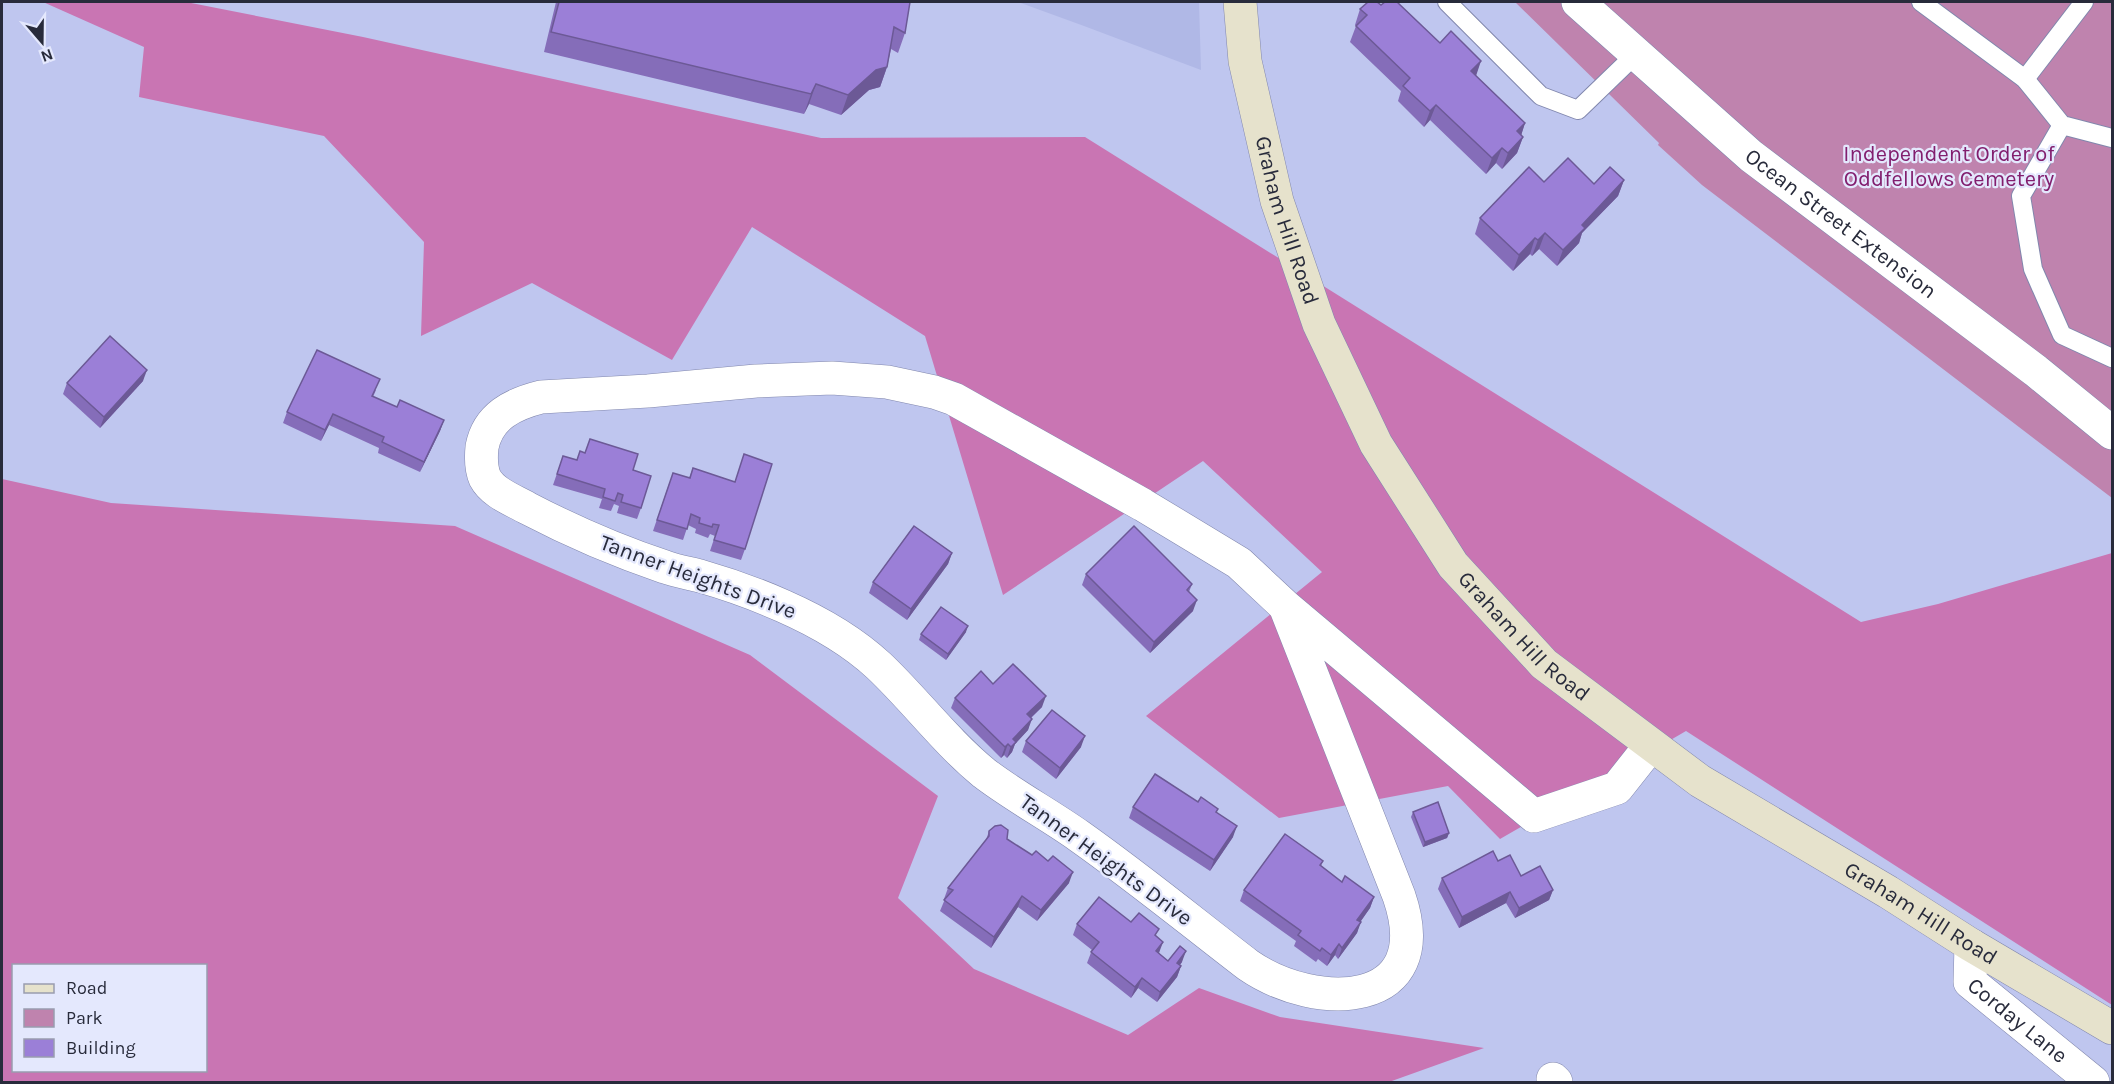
<svg xmlns="http://www.w3.org/2000/svg" width="2114" height="1084" viewBox="0 0 2114 1084" font-family="Karla,sans-serif">
	<rect width="100%" height="100%" fill="#bfc6ef"/>
	<path fill="#b0b8e6" d="M 1018,2 L 1199,2 L 1201,70 L 1084,26 Z"/>
	<path fill="#bf83ae" d="M 1515,2 L 2112,2 L 2112,498 L 1702,185 L 1658,145 L 1659,143 Z"/>
	<g fill="#c975b3" fill-rule="evenodd">
		<path d="M 43,2 L 186,2 L 363,37 L 821,138 L 1085,137 L 1861,622 L 1938,604 L 2112,553 L 2112,1005 L 1686,731 L 1500,839 L 1448,786 L 1279,818 L 1146,716 L 1322,572 L 1203,461 L 1003,595 L 925,336 L 752,227 L 672,360 L 532,283 L 421,336 L 424,242 L 324,136 L 139,97 L 144,47 Z"/>
		<path d="M 2,479 L 111,503 L 455,526 L 750,655 L 938,796 L 898,898 L 974,969 L 1128,1035 L 1199,988 L 1280,1017 L 1484,1048 L 1389,1082 L 2,1082 ZM 14,966 L 206,966 L 206,1070 L 14,1070 Z"/>
	</g>
	<g fill="none" stroke-linecap="round" stroke-linejoin="round">
		<defs>
			<g id="lane">
				<path d="M 1447,2 L 1541,96 L 1578,110 L 1636,54"/>
				<path d="M 1921,2 L 2025,79 L 2062,125 L 2112,138"/>
				<path d="M 2025,79 L 2084,2"/>
				<path d="M 2062,125 L 2021,196 L 2033,269 L 2062,335 L 2112,358"/>
			</g>
			<g id="street">
				<path id="s1" d="M 1578,2 L 1751,156 L 2036,371 L 2112,433"/>
				<path d="M 1285,606 L 1399,896 C 1438,1010 1316,1012 1248,965 C 1192,922 1137,877 1079,836 C 1048,814 1014,796 984,773 C 945,741 915,700 879,666 C 851,640 817,621 783,606 C 756,594 728,584 700,576 C 688,573 676,571 665,567 C 617,551 571,531 527,508 C 513,500 493,493 485,478 C 481,469 481,457 482,447 C 488,416 513,404 541,397 L 648,391 L 756,381 L 832,378 L 887,382 L 934,392 L 954,399 L 1143,505 L 1239,563 L 1285,606 L 1534,816 L 1617,788 L 1651,745"/>
				<path id="s2" d="M 1971,945 L 1970,982 L 2093,1082"/>
				<path d="M 1553,1079 L 1556,1082"/>
			</g>
			<g id="secondary">
				<path id="s3" d="M 1240,2 L 1245,61 L 1277,201 L 1319,324 L 1376,444 L 1453,565 L 1544,664 L 1700,781 L 1888,892 L 1971,945 L 2112,1028"/>
			</g>
		</defs>
		<use href="#lane" stroke="#8187ad" stroke-width="20"/>
		<use href="#street" stroke="#8187ad" stroke-width="34"/>
		<use href="#secondary" stroke="#8187ad" stroke-width="34"/>
		<use href="#lane" stroke="#fff" stroke-width="18"/>
		<use href="#street" stroke="#fff" stroke-width="33"/>
		<use href="#secondary" stroke="#e6e2cc" stroke-width="33"/>
	</g>
	<g fill="#856db9">
		<path d="M 556,2 L 910,2 L 905,33 L 898,53 L 891,49 L 887,67 L 880,87 L 869,90 L 841,115 L 809,104 L 804,114 L 544,52 Z"/>
		<path d="M 1381,5 L 1476,76 L 1525,123 L 1521,135 L 1523,137 L 1517,153 L 1502,169 L 1496,163 L 1486,174 L 1430,120 L 1424,127 L 1398,101 L 1401,91 L 1350,42 L 1356,26 L 1355,25 L 1360,9 Z"/>
		<path d="M 1624,180 L 1618,196 L 1582,233 L 1579,243 L 1557,266 L 1539,249 L 1532,256 L 1530,254 L 1513,271 L 1475,234 L 1480,218 L 1544,182 L 1594,184 Z"/>
		<path d="M 143,381 L 100,428 L 63,394 L 67,383 Z"/>
		<path d="M 376,390 L 373,397 L 397,407 L 444,420 L 440,431 L 420,472 L 378,453 L 379,448 L 329,425 L 321,441 L 283,423 L 287,412 Z"/>
		<path d="M 590,439 L 633,470 L 641,508 L 637,519 L 617,513 L 619,506 L 614,504 L 611,511 L 599,508 L 602,499 L 553,485 L 563,456 L 577,460 L 585,453 Z"/>
		<path d="M 744,454 L 745,549 L 741,560 L 710,551 L 715,536 L 710,534 L 708,538 L 695,533 L 696,529 L 688,525 L 683,540 L 653,531 L 669,484 L 689,478 L 693,468 L 735,482 Z"/>
		<path d="M 952,553 L 948,564 L 907,620 L 869,593 L 873,582 Z"/>
		<path d="M 1086,574 L 1192,584 L 1189,592 L 1193,611 L 1150,653 L 1082,585 Z"/>
		<path d="M 966,632 L 946,660 L 919,640 L 921,634 Z"/>
		<path d="M 993,684 L 1042,707 L 1031,718 L 1028,730 L 1015,744 L 1012,752 L 1007,758 L 1004,755 L 1001,758 L 951,708 L 955,698 Z"/>
		<path d="M 1026,741 L 1081,747 L 1056,779 L 1022,752 Z"/>
		<path d="M 1198,802 L 1217,813 L 1233,837 L 1210,871 L 1129,818 L 1133,807 Z"/>
		<path d="M 1413,812 L 1449,833 L 1447,838 L 1423,847 L 1411,817 Z"/>
		<path d="M 989,831 L 1007,839 L 1069,883 L 1037,921 L 1018,907 L 991,948 L 940,911 L 945,899 L 944,899 L 948,888 L 986,840 Z"/>
		<path d="M 1323,861 L 1321,866 L 1342,882 L 1374,897 L 1370,908 L 1360,922 L 1357,933 L 1338,959 L 1335,955 L 1327,966 L 1318,959 L 1316,962 L 1294,946 L 1296,941 L 1240,901 L 1244,890 Z"/>
		<path d="M 1498,861 L 1521,876 L 1553,890 L 1549,900 L 1515,918 L 1506,903 L 1459,928 L 1438,889 L 1442,878 Z"/>
		<path d="M 1131,922 L 1156,937 L 1159,953 L 1168,961 L 1182,962 L 1180,965 L 1181,966 L 1177,977 L 1157,1002 L 1138,988 L 1131,998 L 1087,963 L 1092,950 L 1073,935 L 1077,924 Z"/>
	</g>
	<g fill="#6c5996">
		<path d="M 1481,61 L 1476,76 L 1471,71 Z"/>
		<path d="M 887,67 L 880,87 L 869,90 L 841,115 L 848,95 L 876,70 Z"/>
		<path d="M 816,84 L 809,104 L 804,114 L 811,94 Z"/>
		<path d="M 1436,105 L 1430,120 L 1424,127 L 1430,111 Z"/>
		<path d="M 1525,123 L 1520,139 L 1517,131 Z"/>
		<path d="M 1523,137 L 1517,153 L 1502,169 L 1508,153 Z"/>
		<path d="M 1502,148 L 1496,163 L 1486,174 L 1492,158 Z"/>
		<path d="M 1624,180 L 1618,196 L 1582,233 L 1579,243 L 1557,266 L 1563,250 L 1582,225 Z"/>
		<path d="M 1545,233 L 1539,249 L 1532,256 L 1538,240 Z"/>
		<path d="M 1535,238 L 1530,254 L 1513,271 L 1519,255 Z"/>
		<path d="M 147,370 L 143,381 L 100,428 L 104,417 Z"/>
		<path d="M 333,414 L 329,425 L 321,441 L 325,430 Z"/>
		<path d="M 444,420 L 440,431 L 420,472 L 424,462 Z"/>
		<path d="M 952,553 L 948,564 L 907,620 L 911,609 Z"/>
		<path d="M 1197,600 L 1193,611 L 1150,653 L 1154,642 Z"/>
		<path d="M 968,626 L 966,632 L 946,660 L 948,654 Z"/>
		<path d="M 1046,696 L 1042,707 L 1023,725 L 1027,714 Z"/>
		<path d="M 1032,719 L 1028,730 L 1015,744 L 1012,752 L 1007,758 L 1013,739 Z"/>
		<path d="M 1085,736 L 1081,747 L 1056,779 L 1060,768 Z"/>
		<path d="M 1008,744 L 1004,755 L 1001,758 L 1005,747 Z"/>
		<path d="M 1237,826 L 1233,837 L 1210,871 L 1214,860 Z"/>
		<path d="M 1449,833 L 1447,838 L 1423,847 L 1425,842 Z"/>
		<path d="M 1073,872 L 1069,883 L 1037,921 L 1041,910 Z"/>
		<path d="M 1553,890 L 1549,900 L 1515,918 L 1519,908 Z"/>
		<path d="M 1510,892 L 1506,903 L 1459,928 L 1462,917 Z"/>
		<path d="M 1022,896 L 1018,907 L 991,948 L 994,937 Z"/>
		<path d="M 1374,897 L 1370,908 L 1354,931 L 1357,920 Z"/>
		<path d="M 1361,922 L 1357,933 L 1338,959 L 1342,948 Z"/>
		<path d="M 1163,942 L 1159,953 L 1152,962 L 1156,951 Z"/>
		<path d="M 1339,944 L 1335,955 L 1327,966 L 1331,955 Z"/>
		<path d="M 1186,951 L 1182,962 L 1173,974 L 1177,963 Z"/>
		<path d="M 1181,966 L 1177,977 L 1157,1002 L 1160,992 Z"/>
		<path d="M 1142,978 L 1138,988 L 1131,998 L 1135,987 Z"/>
	</g>
	<g fill="#9b7fd7" stroke="#6c5996" stroke-width="1.5">
		<path d="M 559,2 L 910,2 L 905,33 L 894,27 L 887,67 L 876,70 L 848,95 L 816,84 L 811,94 L 551,32 Z"/>
		<path d="M 1368,2 L 1377,2 L 1381,5 L 1385,2 L 1397,2 L 1440,43 L 1451,31 L 1481,61 L 1471,71 L 1525,123 L 1517,131 L 1523,137 L 1508,153 L 1502,148 L 1492,158 L 1436,105 L 1430,111 L 1403,86 L 1410,78 L 1356,26 L 1367,15 L 1360,9 Z"/>
		<path d="M 1568,158 L 1594,184 L 1610,167 L 1624,180 L 1582,225 L 1585,228 L 1563,250 L 1545,233 L 1538,240 L 1535,238 L 1519,255 L 1480,218 L 1529,167 L 1544,182 Z"/>
		<path d="M 110,336 L 147,370 L 104,417 L 67,383 Z"/>
		<path d="M 317,350 L 380,379 L 372,396 L 397,407 L 400,400 L 444,420 L 424,462 L 382,442 L 384,437 L 333,414 L 325,430 L 287,412 Z"/>
		<path d="M 590,439 L 638,454 L 633,470 L 651,476 L 641,508 L 621,502 L 623,495 L 618,493 L 615,501 L 603,497 L 605,489 L 557,474 L 563,456 L 577,460 L 580,451 L 585,453 Z"/>
		<path d="M 744,454 L 772,464 L 745,549 L 714,540 L 719,525 L 713,524 L 712,527 L 699,523 L 700,518 L 691,514 L 687,529 L 657,520 L 673,473 L 690,478 L 693,468 L 735,482 Z"/>
		<path d="M 914,526 L 952,553 L 911,609 L 873,582 Z"/>
		<path d="M 1134,526 L 1192,584 L 1187,590 L 1197,600 L 1154,642 L 1086,574 Z"/>
		<path d="M 941,607 L 968,626 L 948,654 L 921,634 Z"/>
		<path d="M 1013,664 L 1046,696 L 1027,714 L 1032,719 L 1013,739 L 1016,742 L 1011,747 L 1008,744 L 1005,747 L 955,698 L 981,671 L 993,684 Z"/>
		<path d="M 1052,710 L 1085,736 L 1060,768 L 1026,741 Z"/>
		<path d="M 1155,774 L 1198,802 L 1201,797 L 1218,809 L 1216,812 L 1237,826 L 1214,860 L 1133,807 Z"/>
		<path d="M 1438,802 L 1449,833 L 1425,842 L 1413,812 Z"/>
		<path d="M 1001,825 L 1008,830 L 1007,839 L 1032,855 L 1036,851 L 1048,861 L 1053,856 L 1073,872 L 1041,910 L 1022,896 L 994,937 L 944,900 L 953,890 L 948,888 L 989,836 L 989,831 L 995,826 Z"/>
		<path d="M 1285,834 L 1323,861 L 1320,865 L 1342,882 L 1345,876 L 1374,897 L 1357,920 L 1361,922 L 1342,948 L 1339,944 L 1331,955 L 1322,948 L 1320,951 L 1298,935 L 1301,931 L 1244,890 Z"/>
		<path d="M 1493,851 L 1498,861 L 1510,855 L 1521,876 L 1540,866 L 1553,890 L 1519,908 L 1510,892 L 1462,917 L 1442,878 Z"/>
		<path d="M 1099,897 L 1131,922 L 1139,913 L 1159,929 L 1155,935 L 1163,942 L 1156,951 L 1168,961 L 1180,946 L 1186,951 L 1177,963 L 1181,966 L 1160,992 L 1142,978 L 1135,987 L 1091,952 L 1099,942 L 1077,924 Z"/>
	</g>
	<g text-anchor="middle" dominant-baseline="central" stroke-width="4.5" stroke-linejoin="round" paint-order="stroke">
		<g font-size="22" fill="#821e6e" stroke="#e4e8fd">
			<text x="1949" y="154">Independent Order of<tspan x="1949" dy="25">Oddfellows Cemetery</tspan></text>
		</g>
		<g font-size="22" fill="#282b3b" stroke="#e4e8fd">
			<text stroke="none"><textPath href="#s3" startOffset="224">Graham Hill Road</textPath></text>
			<text stroke="none"><textPath href="#s1" startOffset="344">Ocean Street Extension</textPath></text>
			<text transform="translate(698 577) rotate(20)">Tanner Heights Drive</text>
			<text stroke="none"><textPath href="#s3" startOffset="710">Graham Hill Road</textPath></text>
			<text transform="translate(1106 860) rotate(36)">Tanner Heights Drive</text>
			<text stroke="none"><textPath href="#s3" startOffset="1196">Graham Hill Road</textPath></text>
			<text stroke="none"><textPath href="#s2" startOffset="98">Corday Lane</textPath></text>
		</g>
	</g>
	<rect width="2114" height="1084" fill="none" stroke="#282b3b" stroke-width="6"/>
	<rect x="12" y="964" width="195" height="108" fill="#e4e8fd" stroke="#999caf" stroke-width="1.5"/>
	<rect x="24" y="984" width="30" height="9" fill="#e6e2cc" stroke="#999caf" stroke-width="1.5"/>
	<text x="66" y="994" font-size="18" fill="#282b3b">Road</text>
	<rect x="24" y="1009" width="30" height="18" fill="#bf83ae" stroke="#999caf" stroke-width="1.5"/>
	<text x="66" y="1024" font-size="18" fill="#282b3b">Park</text>
	<rect x="24" y="1039" width="30" height="18" fill="#9b7fd7" stroke="#999caf" stroke-width="1.5"/>
	<text x="66" y="1054" font-size="18" fill="#282b3b">Building</text>
	<g transform="translate(42 42) rotate(160)" stroke="#e4e8fd" stroke-width="4.5" paint-order="stroke">
	<path d="M0-4.5L10 22L0 15L-10 22Z" fill="#282b3b"/>
	<text y="-9" font-size="16" font-weight="bold" text-anchor="middle" fill="#282b3b">N</text>
	</g>
</svg>
